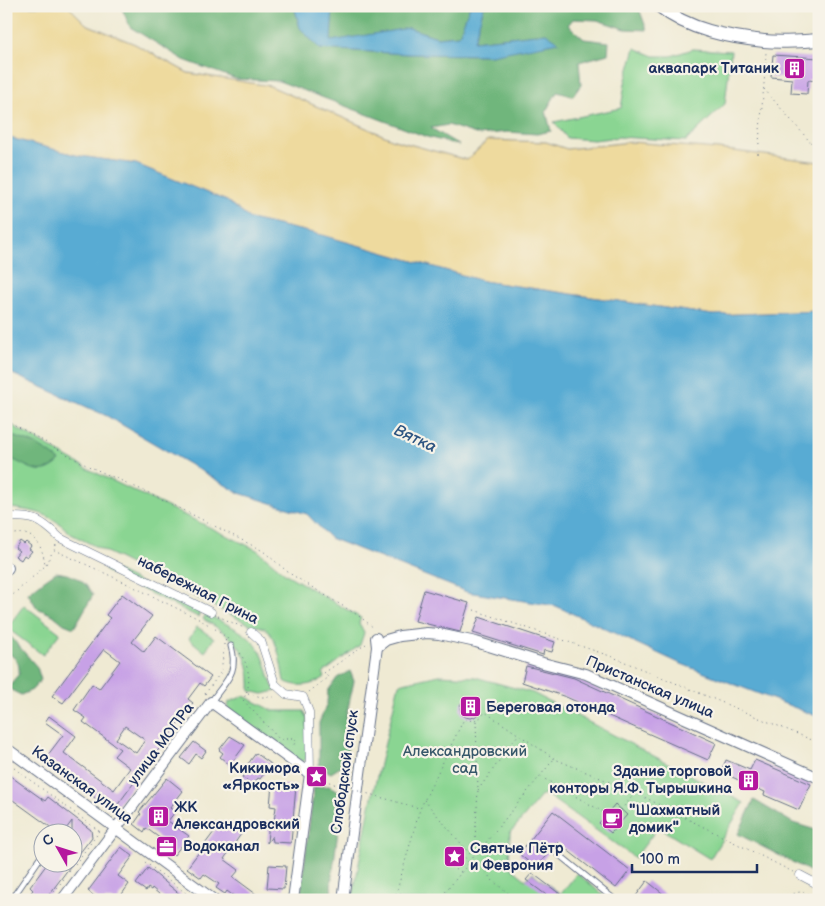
<svg xmlns="http://www.w3.org/2000/svg" width="825" height="906" viewBox="0 0 825 906" font-family="'Balsamiq Sans',sans-serif">
	<rect width="100%" height="100%" fill="#f7f3e8"/>
	<filter id="ink" filterUnits="userSpaceOnUse"><feTurbulence type="fractalNoise" baseFrequency=".02" numOctaves="2"/><feDisplacementMap in="SourceGraphic" scale="10" xChannelSelector="R" yChannelSelector="G"/><feConvolveMatrix kernelMatrix="1 2 1 2 8 2 1 2 1" color-interpolation-filters="sRGB"/></filter>
	<filter id="wash" filterUnits="userSpaceOnUse"><feTurbulence type="fractalNoise" baseFrequency=".0096" numOctaves="4" result="noise"/><feDisplacementMap in="SourceGraphic" scale="20" xChannelSelector="R" yChannelSelector="G"/><feGaussianBlur stdDeviation="1.12" result="paint"/><feColorMatrix in="noise" values="0 0 0 0 0 0 0 0 0 0 0 0 0 0 0 0 0 1.4 0 .05"/><feComposite in="paint" operator="in"/></filter>
	<g filter="url(#wash)">
		<rect width="100%" height="100%" fill="#efead3"/>
		<g fill="#8ad592" stroke="#528278">
			<path d="M 635,48 L 654,56 L 671,56 L 693,49 L 731,51 L 725,104 L 686,141 L 619,137 L 594,140 L 567,138 L 554,122 L 621,108 L 625,83 Z"/>
			<path d="M 6,422 L 86,468 L 257,550 L 286,574 L 361,618 L 359,623 L 364,633 L 360,645 L 323,673 L 325,677 C 313,686 297,688 284,681 C 281,666 279,643 268,631 C 265,627 258,626 253,626 L 71,534 C 50,513 39,512 11,508 L 10,512 L 6,511 Z"/>
			<path d="M 107,566 L 200,612 L 198,617 L 105,571 Z"/>
			<path d="M 24,605 L 60,633 L 43,655 L 7,628 Z"/>
			<path d="M 206,614 C 231,627 255,633 265,662 C 269,672 269,682 276,691 L 263,694 L 250,691 C 252,652 234,637 203,619 Z"/>
			<path d="M 197,627 L 214,638 L 205,652 L 189,639 Z"/>
			<path d="M 439,675 L 475,677 L 533,693 L 744,803 L 710,859 L 658,827 L 635,858 L 544,793 L 510,833 L 509,866 L 526,880 L 532,873 L 561,894 L 577,873 L 609,900 L 352,900 L 370,806 L 399,684 Z"/>
			<path d="M 244,696 L 274,711 L 304,711 L 307,718 L 307,758 L 303,762 L 298,760 L 230,711 L 228,708 L 229,702 Z"/>
		</g>
		<g fill="#6fb67c" stroke="#45726d">
			<path d="M 121,6 L 294,6 L 300,28 L 320,49 L 408,54 L 491,55 L 546,33 L 474,41 L 484,6 L 638,6 L 647,30 L 625,29 L 597,20 L 573,19 L 568,25 L 584,39 L 609,42 L 608,54 L 579,62 L 581,85 L 573,96 L 557,92 L 546,111 L 551,131 L 537,134 L 507,132 L 479,135 L 448,125 L 431,128 L 459,145 L 427,137 L 279,81 L 236,79 L 184,60 L 130,27 Z"/>
			<path d="M 333,6 L 470,6 L 459,35 L 437,37 L 409,28 L 330,42 Z"/>
			<path d="M 6,435 C 27,439 45,448 60,461 C 39,481 28,464 6,457 Z"/>
			<path d="M 56,572 C 75,575 83,579 93,595 L 74,628 L 64,624 L 53,615 L 37,608 L 28,593 L 43,581 Z"/>
			<path d="M 6,634 L 11,637 L 37,667 L 41,680 L 32,690 L 21,695 L 9,689 L 12,682 L 19,674 C 20,662 16,658 6,652 Z"/>
			<path d="M 350,671 L 354,681 L 346,717 L 348,732 L 347,763 L 331,773 L 319,767 L 319,723 L 327,703 L 328,691 L 337,678 Z"/>
			<path d="M 329,786 L 339,791 L 342,800 L 331,885 L 332,900 L 300,900 L 314,787 Z"/>
			<path d="M 754,800 L 793,823 L 819,831 L 819,876 L 738,834 Z"/>
		</g>
		<path fill="#eeda9e" stroke="#84847e" d="M 6,6 L 68,6 L 86,24 L 135,44 L 188,73 L 270,86 L 394,140 L 467,160 L 488,140 L 546,142 L 567,149 L 631,142 L 718,149 L 819,162 L 819,311 L 713,315 L 483,281 L 322,235 L 250,219 L 227,201 L 136,164 L 80,156 L 6,137 Z"/>
		<g fill="#58abd3" stroke="#3a6d98">
			<path d="M 294,6 L 333,6 L 331,41 L 409,28 L 437,37 L 459,35 L 470,6 L 484,6 L 474,41 L 546,33 L 559,42 L 491,55 L 408,54 L 320,49 L 300,28 Z"/>
			<path d="M 6,137 L 80,156 L 136,164 L 227,201 L 250,219 L 322,235 L 483,281 L 713,315 L 819,311 L 819,717 L 679,663 L 556,606 L 467,592 L 330,538 L 307,514 L 239,493 L 107,416 L 6,371 Z"/>
		</g>
		<g id="blocks">
			<g fill="#c7a1e6" fill-rule="evenodd">
				<path d="M 773,55 L 819,58 L 819,81 L 808,80 L 807,94 L 791,93 L 792,79 L 771,77 Z"/>
				<path d="M 20,541 L 24,544 L 26,542 L 31,546 L 29,549 L 32,551 L 27,557 L 24,555 L 21,560 L 15,556 L 19,551 L 15,548 Z"/>
				<path d="M 424,590 L 469,603 L 460,632 L 415,621 Z"/>
				<path d="M 122,594 L 152,616 L 132,642 L 144,652 L 156,636 L 211,677 L 204,686 L 200,683 L 188,699 L 193,703 L 113,811 L 44,760 L 63,735 L 45,722 L 49,716 L 76,736 L 64,753 L 114,790 L 130,768 L 114,756 L 120,749 L 83,722 L 86,718 L 74,710 L 92,684 L 99,689 L 120,661 L 104,649 L 63,703 L 52,696 L 110,618 L 106,615 ZM 125,726 L 145,740 L 136,753 L 116,739 Z"/>
				<path d="M 479,617 L 555,642 L 552,652 L 544,650 L 543,655 L 473,633 Z"/>
				<path d="M 526,666 L 574,678 L 716,743 L 708,760 L 566,697 L 522,682 Z"/>
				<circle cx="470" cy="708" r="10"/>
				<path d="M 230,736 L 245,745 L 230,765 L 220,757 L 223,753 L 219,750 Z"/>
				<path d="M 194,742 L 206,751 L 201,758 L 196,754 L 189,764 L 181,758 Z"/>
				<path d="M 256,753 L 271,764 L 260,779 L 258,778 L 253,785 L 242,777 L 247,770 L 245,768 Z"/>
				<path d="M 726,760 L 750,770 L 755,760 L 811,784 L 799,810 L 764,795 L 765,792 L 721,772 Z"/>
				<path d="M 6,773 L 45,801 L 48,797 L 91,830 L 92,837 L 72,863 L 72,821 L 63,833 L 54,827 L 53,829 L 6,795 Z"/>
				<path d="M 167,778 L 183,791 L 170,808 L 175,812 L 168,821 L 189,836 L 174,855 L 158,843 L 161,839 L 146,828 L 144,832 L 134,824 L 141,814 L 139,812 Z"/>
				<path d="M 272,784 L 296,786 L 291,843 L 273,842 L 272,836 L 267,843 L 269,821 L 274,821 L 276,807 L 270,806 Z"/>
				<path d="M 615,804 L 627,815 L 611,833 L 599,823 Z"/>
				<path d="M 553,811 L 630,870 L 616,888 L 557,842 L 536,868 L 519,854 Z"/>
				<path d="M 220,824 L 231,832 L 233,829 L 241,834 L 224,859 L 239,870 L 233,877 L 264,900 L 239,900 L 227,891 L 225,894 L 216,888 L 219,884 L 204,874 L 201,878 L 187,868 Z"/>
				<path d="M 121,847 L 133,856 L 118,876 L 129,884 L 118,900 L 99,900 L 88,891 Z"/>
				<path d="M 47,864 L 72,864 L 45,900 L 25,900 L 33,890 L 30,887 Z"/>
				<path d="M 269,865 L 286,866 L 284,889 L 267,888 Z"/>
				<path d="M 148,868 L 182,896 L 179,900 L 166,900 L 152,888 L 151,890 L 148,888 L 146,891 L 136,884 Z"/>
				<path d="M 532,873 L 568,900 L 553,900 L 526,880 Z"/>
				<path d="M 647,881 L 671,900 L 633,900 Z"/>
			</g>
		</g>
	</g>
	<g filter="url(#ink)">
		<use href="#blocks" fill-opacity="0" stroke="#657087" stroke-width="1"/>
		<g fill="none" stroke-linecap="round" stroke-linejoin="round">
			<defs>
				<g id="service">
					<path d="M 211,702 C 226,680 239,673 231,646"/>
					<path d="M 557,853 L 615,900"/>
					<path d="M 11,900 L 42,855"/>
				</g>
				<g id="pedestrian">
					<path d="M 6,517 C 34,516 40,519 60,538 L 211,612"/>
					<path d="M 251,632 L 261,641 L 275,684 L 286,694 L 303,697 L 309,712 L 310,774"/>
					<path d="M 800,875 L 819,885"/>
				</g>
				<g id="minor">
					<path d="M 6,570 L 8,568"/>
					<path d="M 377,647 L 386,640 L 400,636 L 427,633 L 439,634 L 476,642 L 543,663 L 586,674 L 819,778"/>
					<path d="M 6,748 L 214,900"/>
					<path d="M 62,900 L 211,702 L 310,774 L 293,900"/>
					<path d="M 343,900 L 377,647 L 376,638"/>
				</g>
				<path id="tertiary" d="M 659,6 C 688,30 728,37 764,41 C 782,43 801,41 819,40"/>
			</defs>
			<use href="#service" stroke="#657087" stroke-width="7"/>
			<use href="#pedestrian" stroke="#657087" stroke-width="9"/>
			<use href="#minor" stroke="#657087" stroke-width="12"/>
			<use href="#tertiary" stroke="#657087" stroke-width="14"/>
			<g stroke="#657087" stroke-width="1" stroke-dasharray="1 4" stroke-linecap="butt">
				<path d="M 764,89 L 819,152"/>
				<path d="M 758,154 L 765,72 L 766,52"/>
				<path d="M 6,420 L 86,465 L 160,498 L 263,551 L 289,573 L 359,616 L 374,628"/>
				<path d="M 6,537 C 30,526 43,543 45,565"/>
				<path d="M 56,545 L 54,550 C 92,567 129,584 166,603 C 188,614 211,623 229,640"/>
				<path d="M 6,601 L 45,566 L 53,551"/>
				<path d="M 474,610 L 613,657 L 819,743"/>
				<path d="M 218,616 L 244,628"/>
				<path d="M 224,645 L 224,641 L 228,640"/>
				<path d="M 240,653 C 250,668 252,684 243,700 L 280,740"/>
				<path d="M 309,692 L 328,677 L 324,673 L 366,644"/>
				<path d="M 248,693 L 261,697 L 276,697"/>
				<path d="M 205,694 L 221,672 L 224,649"/>
				<path d="M 480,709 L 484,711"/>
				<path d="M 476,721 L 478,790 L 474,857 L 554,759"/>
				<path d="M 281,739 L 296,739 L 296,741 L 292,748"/>
				<path d="M 6,762 L 99,831"/>
				<path d="M 541,777 L 607,814"/>
				<path d="M 320,778 L 334,784"/>
				<path d="M 478,790 L 518,735"/>
				<path d="M 424,800 L 493,881 L 517,900"/>
				<path d="M 411,806 L 419,808"/>
				<path d="M 621,810 L 635,793"/>
				<path d="M 145,862 L 195,900"/>
				<path d="M 461,872 C 451,868 443,863 450,852 C 460,849 463,855 469,863"/>
				<path d="M 48,900 L 99,832 L 100,828"/>
				<path d="M 396,900 L 396,895"/>
				<path d="M 415,900 L 405,895 L 396,894 L 420,809 L 464,719 C 473,722 480,720 485,712 L 555,759 L 636,793 L 793,872"/>
				<path d="M 444,900 L 442,896 L 474,857"/>
				<path d="M 786,900 C 795,889 807,890 816,900"/>
			</g>
			<use href="#service" stroke="#fff" stroke-width="5"/>
			<use href="#pedestrian" stroke="#fff" stroke-width="8"/>
			<use href="#minor" stroke="#fff" stroke-width="10"/>
			<use href="#tertiary" stroke="#fff" stroke-width="12"/>
			<path stroke="#657087" stroke-width="1" stroke-dasharray="1 4" stroke-linecap="butt" d="M 334,784 L 411,806"/>
		</g>
	</g>
	<defs>
		<symbol id="building-square" viewBox="-11 -11 22 22"><rect x="-9" y="-9" width="18" height="18" rx="4" fill="#b5179e" stroke="#f7f3e8"/><path d="M-4-6H4V6H1V3H-1V6H-4ZM-2.5-4.3h1.7v1.8h-1.7ZM.8-4.3h1.7v1.8H.8ZM-2.5-1h1.7V.8h-1.7ZM.8-1h1.7V.8H.8Z" fill="#fff"/></symbol>
		<symbol id="sight-square" viewBox="-11 -11 22 22"><rect x="-9" y="-9" width="18" height="18" rx="4" fill="#b5179e" stroke="#f7f3e8"/><path d="M0-6L1.8-2.2L6-1.7L2.9 1.2L3.7 5.4L0 3.3L-3.7 5.4L-2.9 1.2L-6-1.7L-1.8-2.2Z" fill="#fff"/></symbol>
		<symbol id="cafe-square" viewBox="-11 -11 22 22"><rect x="-9" y="-9" width="18" height="18" rx="4" fill="#b5179e" stroke="#f7f3e8"/><path d="M-5.5-4.5H6V0H3Q3 3.5 0 3.5H-2.5Q-5.5 3.5-5.5 0ZM3-3.2v2h1.7v-2ZM-6 4.5H4V6H-6Z" fill="#fff"/></symbol>
		<symbol id="office-square" viewBox="-11 -11 22 22"><rect x="-9" y="-9" width="18" height="18" rx="4" fill="#b5179e" stroke="#f7f3e8"/><path d="M-6-3h4V-5.5h4V-3h4V5H-6ZM-1-4.5V-3h2v-1.5ZM-6 0V1H6V0Z" fill="#fff"/></symbol>
	</defs>
	<g fill-rule="evenodd">
		<use href="#building-square" x="782" y="56" width="25" height="25"/>
		<use href="#building-square" x="458" y="694" width="25" height="25"/>
		<use href="#sight-square" x="304" y="764" width="25" height="25"/>
		<use href="#building-square" x="736" y="768" width="25" height="25"/>
		<use href="#building-square" x="146" y="804" width="25" height="25"/>
		<use href="#cafe-square" x="600" y="806" width="25" height="25"/>
		<use href="#office-square" x="154" y="834" width="25" height="25"/>
		<use href="#sight-square" x="442" y="844" width="25" height="25"/>
	</g>
	<g text-anchor="middle" dominant-baseline="central" stroke-width="4.5" stroke-linejoin="round" paint-order="stroke">
		<g font-size="15" font-weight="bold" fill="#1b2f5e" stroke="#f7f3e8" text-anchor="start">
			<text x="779" y="68" text-anchor="end">аквапарк Титаник</text>
			<text x="486" y="707">Береговая отонда</text>
			<text x="300" y="768" text-anchor="end">Кикимора<tspan x="300" dy="17">«Яркость»</tspan></text>
			<text x="732" y="771" text-anchor="end">Здание торговой<tspan x="732" dy="17">конторы Я.Ф. Тырышкина</tspan></text>
			<text x="174" y="807">ЖК<tspan x="174" dy="17">Александровский</tspan></text>
			<text x="629" y="810">"Шахматный<tspan x="629" dy="17">домик"</tspan></text>
			<text x="183" y="846">Водоканал</text>
			<text x="470" y="848">Святые Пётр<tspan x="470" dy="17">и Феврония</tspan></text>
		</g>
		<g font-size="15" fill="#1b2f5e" stroke="#f7f3e8">
			<text transform="translate(198 590) rotate(27)">набережная Грина</text>
			<text transform="translate(650 687) rotate(23)">Пристанская улица</text>
			<text transform="translate(161 744) rotate(-53)">улица МОПРа</text>
			<text transform="translate(345 772) rotate(-82)">Слободской спуск</text>
			<text transform="translate(82 785) rotate(36)">Казанская улица</text>
		</g>
		<g font-size="15" fill="#37586b" stroke="#f7f3e8">
			<text x="465" y="751">Александровский<tspan x="465" dy="17">сад</tspan></text>
		</g>
		<g font-size="16" font-style="italic" fill="#2d5481" stroke="#f7f3e8">
			<text transform="translate(415 439) rotate(25)">Вятка</text>
		</g>
	</g>
	<rect width="825" height="906" fill="none" stroke="#f7f3e8" stroke-width="25"/>
	<g transform="translate(58 848) rotate(309)"><circle r="24" fill="#f7f3e8" stroke="#9fa5b1"/>
	<path d="M0-4L9 19L0 12L-9 19Z" fill="#b5179e"/>
	<text y="-8" font-size="14" font-weight="bold" text-anchor="middle" fill="#1b2f5e">С</text>
	</g>
	<path d="M632 864v8h125v-8" fill="none" stroke="#1b2f5e" stroke-width="2.5"/>
	<text x="640" y="864" font-size="15" fill="#1b2f5e" stroke="#f7f3e8" stroke-width="4" paint-order="stroke">100 m</text>
</svg>
